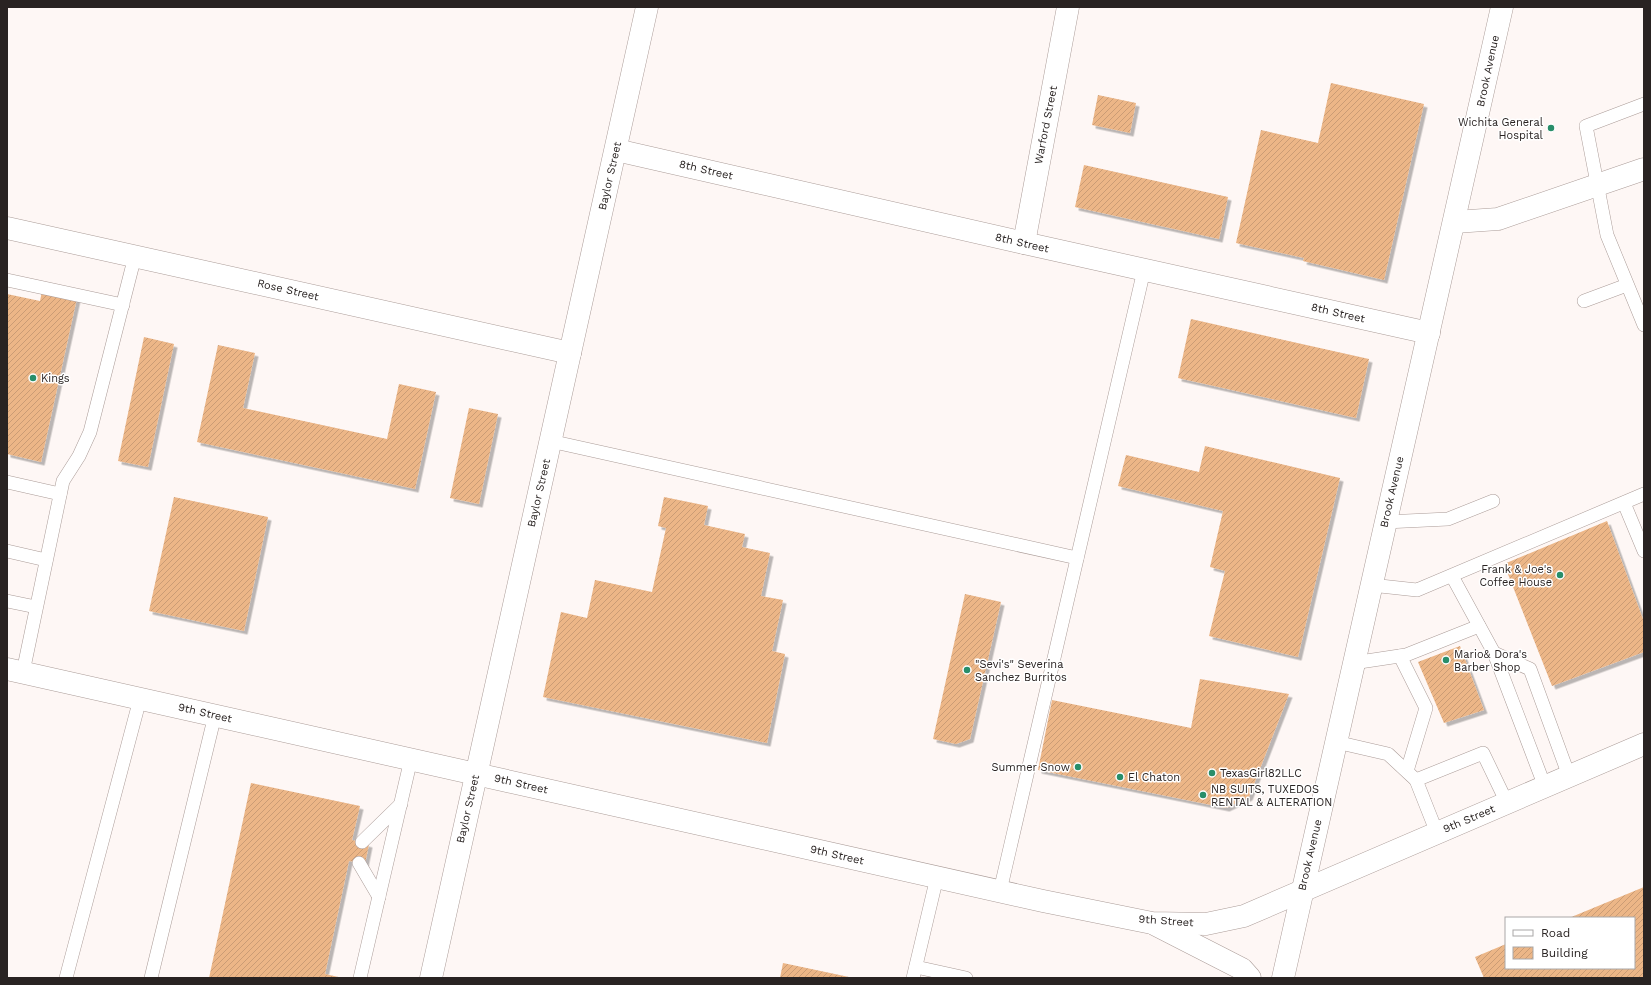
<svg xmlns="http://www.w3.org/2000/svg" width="1651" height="985" viewBox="0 0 1651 985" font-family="'Work Sans',sans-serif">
	<defs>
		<pattern id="building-hatch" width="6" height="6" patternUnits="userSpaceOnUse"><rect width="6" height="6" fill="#ecb687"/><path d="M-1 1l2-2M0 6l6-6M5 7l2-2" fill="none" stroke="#ca9c74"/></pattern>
		<filter id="shadow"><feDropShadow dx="3.5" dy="3.5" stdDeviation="0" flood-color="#0004"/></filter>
	</defs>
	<rect width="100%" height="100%" fill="#fef7f5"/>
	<g fill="url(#building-hatch)" filter="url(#shadow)">
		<path d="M 1331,83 L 1424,104 L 1384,280 L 1303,261 L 1304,258 L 1236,243 L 1261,130 L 1318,143 Z"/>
		<path d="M 1098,95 L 1136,103 L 1130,133 L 1092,125 Z"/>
		<path d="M 1084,165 L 1228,197 L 1219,239 L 1075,207 Z"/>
		<path d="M 42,291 L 77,298 L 41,462 L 7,454 L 7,294 L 40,301 Z"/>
		<path d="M 1191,319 L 1369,359 L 1356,418 L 1178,378 Z"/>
		<path d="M 144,337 L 174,344 L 148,467 L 118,461 Z"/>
		<path d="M 218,345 L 255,353 L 243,408 L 387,439 L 399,384 L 436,392 L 415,489 L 197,442 Z"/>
		<path d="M 469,408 L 498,414 L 479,504 L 450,498 Z"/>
		<path d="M 1205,446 L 1340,478 L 1298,657 L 1209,636 L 1225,571 L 1210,567 L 1223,511 L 1118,486 L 1126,455 L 1199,472 Z"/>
		<path d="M 174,497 L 268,517 L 244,631 L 149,611 Z"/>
		<path d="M 664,497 L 708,506 L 704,525 L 745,534 L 742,547 L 770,553 L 761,596 L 783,600 L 772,651 L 785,654 L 767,743 L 543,697 L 561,612 L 587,618 L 595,580 L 652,592 L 666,528 L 658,526 Z"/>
		<path d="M 1607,521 L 1644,622 L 1644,652 L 1552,686 L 1504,564 Z"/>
		<path d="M 965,594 L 1001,602 L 970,739 L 956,744 L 933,739 Z"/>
		<path d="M 1460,646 L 1484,710 L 1444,723 L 1418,662 Z"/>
		<path d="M 1200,679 L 1289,694 L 1249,797 L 1226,808 L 1038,770 L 1052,700 L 1191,728 Z"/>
		<path d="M 251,783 L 360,806 L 352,840 L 369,844 L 365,864 L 349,861 L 325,974 L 343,978 L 209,978 Z"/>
		<path d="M 1644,887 L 1644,978 L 1484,978 L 1475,957 L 1506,944 L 1506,968 L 1634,968 L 1634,918 L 1569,918 Z"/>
		<path d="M 783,963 L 849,977 L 849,978 L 780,978 Z"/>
	</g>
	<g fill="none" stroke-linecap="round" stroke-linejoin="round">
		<defs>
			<g id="service">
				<path d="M 1644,104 L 1586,126 L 1607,235 L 1644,325"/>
				<path d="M 7,280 L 123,305"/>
				<path d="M 1584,301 L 1627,285"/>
				<path d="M 550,441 L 1077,558"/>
				<path d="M 7,482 L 60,494"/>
				<path d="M 1624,503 L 1644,551"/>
				<path d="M 1385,522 L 1448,519 L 1493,501"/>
				<path d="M 7,551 L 46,560"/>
				<path d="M 1452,576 L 1494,653 L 1545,787"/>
				<path d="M 1371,585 L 1417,590 L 1644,494"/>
				<path d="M 7,601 L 36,607"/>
				<path d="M 1494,653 L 1530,669 L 1569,776"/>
				<path d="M 1400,656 L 1426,708 L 1407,771"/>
				<path d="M 1353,663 L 1406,655 L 1479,626"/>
				<path d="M 23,672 L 63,481 L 79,456 L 90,432 L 135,256"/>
				<path d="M 1336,742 L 1388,754 L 1416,780 L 1437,833"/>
				<path d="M 1416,780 L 1483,753 L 1507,803"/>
				<path d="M 362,842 L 401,804"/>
				<path d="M 359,863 L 379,897"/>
				<path d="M 1000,891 L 1144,270"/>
				<path d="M 916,967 L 966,978"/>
				<path d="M 66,978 L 140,699"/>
				<path d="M 151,978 L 215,715"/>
				<path d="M 360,978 L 411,759"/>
				<path d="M 913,978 L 937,877"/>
			</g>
			<g id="minor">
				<path d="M 616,150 L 1024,243 L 1429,333"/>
				<path d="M 1455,222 L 1498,219 L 1644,169"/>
				<path d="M 7,228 L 570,353"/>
				<path d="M 1024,243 L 1068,7"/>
				<path d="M 431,978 L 647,7"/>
			</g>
			<g id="tertiary">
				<path d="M 7,669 L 1043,901 L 1152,923 L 1206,924 L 1244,916 L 1644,744"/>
				<path d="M 1156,925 L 1242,969 L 1250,978"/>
				<path d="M 1283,978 C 1355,654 1431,331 1502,7"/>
			</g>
		</defs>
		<use href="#service" stroke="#ab9c98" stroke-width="14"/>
		<use href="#minor" stroke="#ab9c98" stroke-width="23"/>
		<use href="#tertiary" stroke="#ab9c98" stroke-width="23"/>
		<use href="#service" stroke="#fff" stroke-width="13"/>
		<use href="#minor" stroke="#fff" stroke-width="22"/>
		<use href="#tertiary" stroke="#fff" stroke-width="22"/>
	</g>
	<g fill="#288e6a" stroke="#fff" stroke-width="1.5">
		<circle cx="1551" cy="128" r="4"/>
		<circle cx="33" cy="378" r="4"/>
		<circle cx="1560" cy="575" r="4"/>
		<circle cx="1446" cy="660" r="4"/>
		<circle cx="967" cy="670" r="4"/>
		<circle cx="1078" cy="767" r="4"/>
		<circle cx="1212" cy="773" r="4"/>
		<circle cx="1120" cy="777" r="4"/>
		<circle cx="1203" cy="795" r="4"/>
	</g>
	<g text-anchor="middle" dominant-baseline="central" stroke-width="3" stroke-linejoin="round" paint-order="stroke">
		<g font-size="11" fill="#292322" stroke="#fff">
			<text transform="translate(1488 71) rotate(-78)">Brook Avenue</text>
			<text transform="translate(1046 125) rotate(-79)">Warford Street</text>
			<text transform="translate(706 170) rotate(13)">8th Street</text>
			<text transform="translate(610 176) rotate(-77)">Baylor Street</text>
			<text transform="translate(1022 243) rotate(13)">8th Street</text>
			<text transform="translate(288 290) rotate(13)">Rose Street</text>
			<text transform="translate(1338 313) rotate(13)">8th Street</text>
			<text transform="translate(1392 492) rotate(-77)">Brook Avenue</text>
			<text transform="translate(539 493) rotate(-77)">Baylor Street</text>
			<text transform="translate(205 713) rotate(13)">9th Street</text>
			<text transform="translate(521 784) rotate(13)">9th Street</text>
			<text transform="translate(468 809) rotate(-77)">Baylor Street</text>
			<text transform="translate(1469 819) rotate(-23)">9th Street</text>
			<text transform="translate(837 855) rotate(13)">9th Street</text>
			<text transform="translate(1310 855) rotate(-77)">Brook Avenue</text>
			<text transform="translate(1166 921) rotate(4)">9th Street</text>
		</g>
		<g font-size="11" fill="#292322" stroke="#fff" text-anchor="start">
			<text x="1543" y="122" text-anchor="end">Wichita General<tspan x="1543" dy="13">Hospital</tspan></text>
			<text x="41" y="378">Kings</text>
			<text x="1552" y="569" text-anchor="end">Frank &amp; Joe's<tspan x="1552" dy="13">Coffee House</tspan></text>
			<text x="1454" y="654">Mario&amp; Dora's<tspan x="1454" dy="13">Barber Shop</tspan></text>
			<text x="975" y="664">"Sevi's" Severina<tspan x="975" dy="13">Sanchez Burritos</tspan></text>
			<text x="1070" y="767" text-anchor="end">Summer Snow</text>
			<text x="1220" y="773">TexasGirl82LLC</text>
			<text x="1128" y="777">El Chaton</text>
			<text x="1211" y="789">NB SUITS, TUXEDOS<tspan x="1211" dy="13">RENTAL &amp; ALTERATION</tspan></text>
		</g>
	</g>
	<rect width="1651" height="985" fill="none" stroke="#292322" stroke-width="16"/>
	<rect x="1505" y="917" width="130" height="52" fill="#ffffff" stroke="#a9a7a7"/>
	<rect x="1513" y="930" width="20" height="6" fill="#ffffff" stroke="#a9a7a7"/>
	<text x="1541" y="937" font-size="12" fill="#292322">Road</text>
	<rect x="1513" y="947" width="20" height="12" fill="url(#building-hatch)" stroke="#a9a7a7"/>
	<text x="1541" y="957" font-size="12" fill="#292322">Building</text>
</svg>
